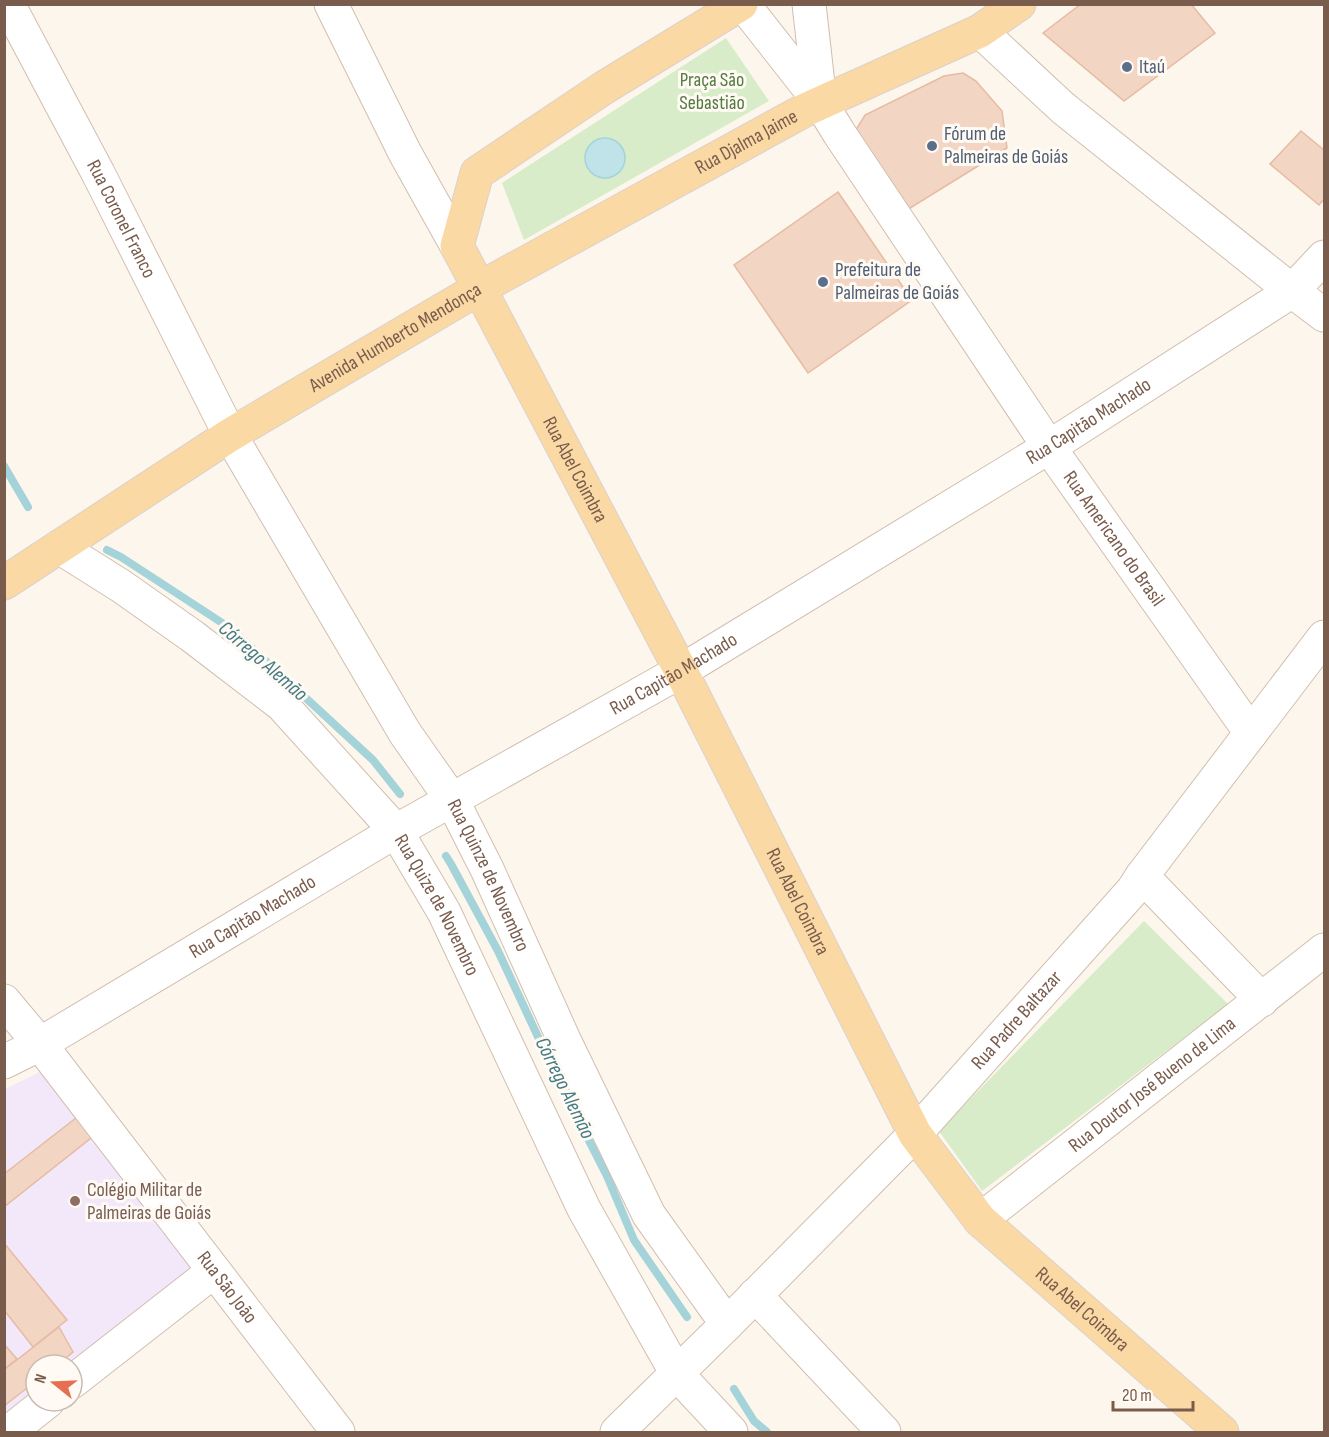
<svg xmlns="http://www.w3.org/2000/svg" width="1329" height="1437" viewBox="0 0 1329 1437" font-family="'Sofia Sans Condensed',sans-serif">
	<rect width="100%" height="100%" fill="#fdf6ec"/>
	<path fill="#f3e8fa" d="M 48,1068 L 195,1267 L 71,1365 L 36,1365 L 36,1393 L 5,1418 L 5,1089 Z"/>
	<g fill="#d8ecc9">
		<path d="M 726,38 L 769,101 L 524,240 L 502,183 Z"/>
		<path d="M 1144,921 L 1228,1004 L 982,1191 L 939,1131 Z"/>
	</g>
	<circle fill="#bfe3e8" stroke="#a5d3da" stroke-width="1.5" cx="605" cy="158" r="20"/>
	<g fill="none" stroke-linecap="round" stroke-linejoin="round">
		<g stroke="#a5d3da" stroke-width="8">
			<path d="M 4,466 L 28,507"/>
			<path d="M 107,550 L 121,557 L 230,628 L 373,760 L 400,794"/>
			<path d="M 446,856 L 451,864 L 498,951 L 560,1084 L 607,1176 L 634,1240 L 687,1317"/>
			<path d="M 734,1389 L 754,1421 L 767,1432"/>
		</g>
	</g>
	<g fill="#f3d5c3" stroke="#e6bba3" stroke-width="1.5">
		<path d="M 1081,4 L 1191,4 L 1215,33 L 1124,101 L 1043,33 Z"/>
		<path d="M 963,73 L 976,81 L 1002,111 L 1007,148 L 899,215 L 855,143 L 857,128 L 865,115 L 944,76 Z"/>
		<path d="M 1301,131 L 1324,150 L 1324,199 L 1319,205 L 1270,164 Z"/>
		<path d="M 838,192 L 912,300 L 808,373 L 734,265 Z"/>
		<path d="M 81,1114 L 96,1134 L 4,1207 L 4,1174 Z"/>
		<path d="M 4,1243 L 67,1320 L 33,1347 L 4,1310 Z"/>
		<path d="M 59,1327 L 73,1352 L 57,1365 L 36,1365 L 36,1381 L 4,1406 L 4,1370 Z"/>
		<path d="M 4,1344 L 17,1359 L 4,1369 Z"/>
	</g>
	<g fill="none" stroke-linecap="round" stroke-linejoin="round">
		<defs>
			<g id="minor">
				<path id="s1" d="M 8,4 L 98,173 L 230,435 L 405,733 L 452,800 L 487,869 L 565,1042 L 649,1215 L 727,1324"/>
				<path d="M 331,4 L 405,153 L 457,246"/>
				<path id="s2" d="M 743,4 L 820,102 L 839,133 L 1049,447 L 1251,733"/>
				<path d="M 809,4 L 820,102"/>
				<path d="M 980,31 L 1063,108 L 1292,291 L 1324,315"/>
				<path id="s3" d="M 59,547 L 121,586 L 192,636 L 282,705 L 396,831 L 444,912 L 584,1209 L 677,1374 L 731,1432"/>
				<path d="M 1142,876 L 1262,1000"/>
				<path id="s4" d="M 4,1001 L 40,1044 L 338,1432"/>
				<path id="s5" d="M 4,1062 L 40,1044 L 396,831 L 681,671 L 1049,447 L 1292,291 L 1324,257"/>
				<path id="s6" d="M 980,1220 L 1324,950"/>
				<path d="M 755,1295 L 884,1432"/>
				<path d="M 72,1382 L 214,1271"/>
				<path d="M 9,1432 L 48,1401"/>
				<path id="s7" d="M 617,1432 L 727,1324 L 915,1134 L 1133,890 L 1142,876 L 1324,637"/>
			</g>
			<g id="major">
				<path id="s8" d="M 741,4 L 605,87 L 477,173 L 457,246 L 681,671 L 915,1134 L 980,1220 L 1222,1432"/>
				<path id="s9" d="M 4,583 L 230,435 L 478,289 L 805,110 L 980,31 L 1019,4"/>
			</g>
		</defs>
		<use href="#minor" stroke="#d1beb0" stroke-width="35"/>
		<use href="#major" stroke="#dad1cd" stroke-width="35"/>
		<use href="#minor" stroke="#fff" stroke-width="33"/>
		<use href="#major" stroke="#fbd9a5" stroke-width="33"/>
	</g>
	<g fill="#5c6f8a" stroke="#fffaf3" stroke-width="2">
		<circle cx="1127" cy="67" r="6"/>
		<circle cx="932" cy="146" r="6"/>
		<circle cx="823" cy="282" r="6"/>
	</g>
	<circle fill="#8d6e63" stroke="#fffaf3" stroke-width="2" cx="75" cy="1201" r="6"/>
	<g text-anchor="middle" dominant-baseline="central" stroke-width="6" stroke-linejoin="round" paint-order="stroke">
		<g font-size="20" fill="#4e5e75" stroke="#fffaf3" text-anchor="start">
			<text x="1139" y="67">Itaú</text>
			<text x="944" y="134">Fórum de<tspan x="944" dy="23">Palmeiras de Goiás</tspan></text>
			<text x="835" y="270">Prefeitura de<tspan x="835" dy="23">Palmeiras de Goiás</tspan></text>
		</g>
		<g font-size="20" fill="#537a41" stroke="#fffaf3">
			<text x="712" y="80">Praça São<tspan x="712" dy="23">Sebastião</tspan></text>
		</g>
		<g font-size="20" fill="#7a5c4d" stroke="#fffaf3">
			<text stroke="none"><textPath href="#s9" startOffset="864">Rua Djalma Jaime</textPath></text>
			<text stroke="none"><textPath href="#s1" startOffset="243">Rua Coronel Franco</textPath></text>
			<text stroke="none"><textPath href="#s9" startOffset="462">Avenida Humberto Mendonça</textPath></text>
			<text stroke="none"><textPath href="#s5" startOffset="1260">Rua Capitão Machado</textPath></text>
			<text stroke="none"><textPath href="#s8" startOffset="642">Rua Abel Coimbra</textPath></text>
			<text stroke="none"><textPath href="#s2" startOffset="651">Rua Americano do Brasil</textPath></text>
			<text stroke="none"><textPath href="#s5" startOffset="774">Rua Capitão Machado</textPath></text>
			<text stroke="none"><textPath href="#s1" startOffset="996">Rua Quinze de Novembro</textPath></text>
			<text stroke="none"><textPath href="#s8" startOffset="1128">Rua Abel Coimbra</textPath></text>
			<text stroke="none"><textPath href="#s3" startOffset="528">Rua Quize de Novembro</textPath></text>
			<text stroke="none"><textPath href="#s5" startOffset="288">Rua Capitão Machado</textPath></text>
			<text stroke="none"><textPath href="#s7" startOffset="574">Rua Padre Baltazar</textPath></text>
			<text stroke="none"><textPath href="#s6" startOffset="219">Rua Doutor José Bueno de Lima</textPath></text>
			<text stroke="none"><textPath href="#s4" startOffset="363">Rua São João</textPath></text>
			<text stroke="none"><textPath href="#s8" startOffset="1632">Rua Abel Coimbra</textPath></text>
		</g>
		<g font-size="20" fill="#785e54" stroke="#fffaf3" text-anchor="start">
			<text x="87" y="1190">Colégio Militar de<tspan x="87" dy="23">Palmeiras de Goiás</tspan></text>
		</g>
		<g font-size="21" font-style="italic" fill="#437c86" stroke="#fffaf3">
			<text transform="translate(263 661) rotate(41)">Córrego Alemão</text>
			<text transform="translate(565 1088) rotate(64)">Córrego Alemão</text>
		</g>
	</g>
	<rect width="1329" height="1437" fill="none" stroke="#7a5c4d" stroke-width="12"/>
	<g transform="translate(54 1383) rotate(288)"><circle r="28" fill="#fffaf3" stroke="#cabbb1" stroke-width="1.5"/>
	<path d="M0-4.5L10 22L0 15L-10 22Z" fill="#e76f51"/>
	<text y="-9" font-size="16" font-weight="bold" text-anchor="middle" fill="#7a5c4d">N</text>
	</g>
	<path d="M1113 1401v9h80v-9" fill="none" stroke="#7a5c4d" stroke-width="3"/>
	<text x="1122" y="1401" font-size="18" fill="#7a5c4d" stroke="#fffaf3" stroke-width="4.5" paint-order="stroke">20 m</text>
</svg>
